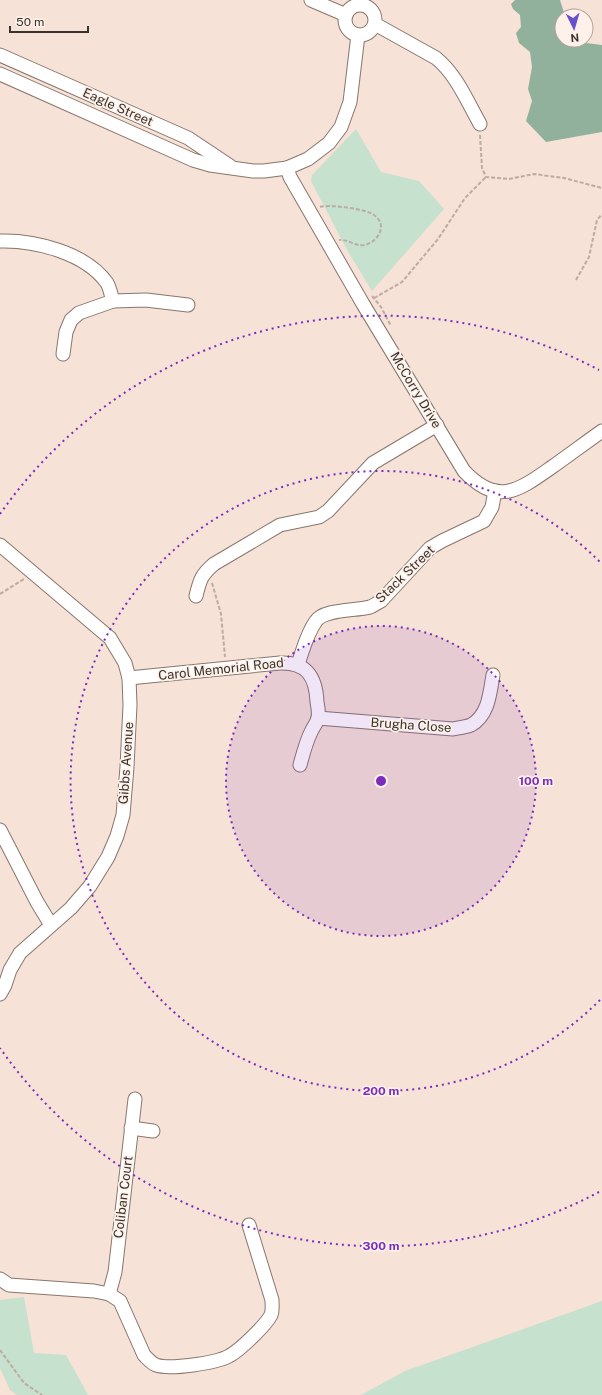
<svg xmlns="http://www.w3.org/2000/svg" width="602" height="1395" viewBox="0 0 602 1395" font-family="'Public Sans',sans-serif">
	<rect width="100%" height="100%" fill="#f6e2d6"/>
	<g fill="#c6e1ce">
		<path d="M 356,129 L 381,172 L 419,181 L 444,209 L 372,291 L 347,250 L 311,181 L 312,175 L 316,171 Z"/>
		<path d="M 24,1297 L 34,1353 L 66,1355 L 88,1395 L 17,1395 L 10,1390 L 0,1368 L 0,1300 Z"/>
		<path d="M 602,1301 L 602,1395 L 361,1395 L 405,1371 Z"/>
	</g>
	<path fill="#92b19c" d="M 515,0 L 560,0 L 565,16 L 562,16 L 562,40 L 602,45 L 602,132 L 546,142 L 526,121 L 532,101 L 528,89 L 532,67 L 530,52 L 519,43 L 516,33 L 521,27 L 520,15 L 513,9 L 511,4 Z"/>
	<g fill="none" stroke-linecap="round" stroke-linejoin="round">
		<defs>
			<g id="minor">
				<path d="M 311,0 L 346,15"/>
				<circle cx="360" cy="20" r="15"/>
				<path d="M 375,24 L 436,58 C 456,74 467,101 480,124"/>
				<path d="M 0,55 L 188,138 L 230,166"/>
				<path d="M 0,74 L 193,160 L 210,165 L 253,171 L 264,171 L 287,168 L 308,159 L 329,143 L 341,127 L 350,102 L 358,35"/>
				<path d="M 287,168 L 290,177 L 363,304 L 464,471 C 498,507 519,490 552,467 C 569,455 585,443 602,431"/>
				<path d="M 0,241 C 35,240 86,253 107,283 C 110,288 111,295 113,301"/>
				<path d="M 63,354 L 66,332 L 71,320 L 79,313 L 113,301 L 146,300 L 188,305"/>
				<path d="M 0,545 L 110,638 L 125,663 L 129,678 L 130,705 L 127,767 L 123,815 L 117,836 L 108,857 L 90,886 L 71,908 L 20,953 L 10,970 L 5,985 L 0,994"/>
				<path d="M 196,596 C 200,580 201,575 214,564 L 280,525 L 319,517 L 328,511 L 373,463 L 437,425"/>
				<path d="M 298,664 C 303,650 307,633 316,621 C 324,609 355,611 370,607 C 373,606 377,603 381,601 L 430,548 L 442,541 L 484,521 L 492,507 L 495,491"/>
				<path d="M 129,678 L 280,663 C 307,662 316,677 317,702 C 318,707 319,713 318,718 C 317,723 313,727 311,732 C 306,742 303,754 300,765"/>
				<path d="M 318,718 L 453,729 C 458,728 466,727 471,725 C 489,715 490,692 493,675"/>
				<path d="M 0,830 L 37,902 L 51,925"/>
				<path d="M 131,1128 L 153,1131"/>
				<path d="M 0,1279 L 9,1285 L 94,1291 L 109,1294 L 120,1301 L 144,1355 C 148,1359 151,1363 156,1365 C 170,1370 216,1363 229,1356 C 239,1351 266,1325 271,1315 C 273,1310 272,1305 272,1300 L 249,1225"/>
				<path d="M 109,1294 L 115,1272 L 135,1099"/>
			</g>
		</defs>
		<use href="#minor" stroke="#88766c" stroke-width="15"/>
		<g stroke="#bcaca2" stroke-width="2" stroke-dasharray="4 2" stroke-linecap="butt">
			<path d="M 480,135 L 482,168 L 486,177 L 509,179 L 534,174 L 564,178 L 602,188"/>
			<path d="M 320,207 C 329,204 367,209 374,215 C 388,225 379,241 365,245 C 356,247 348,239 339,240"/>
			<path d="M 576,280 L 589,257 L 597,220 L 602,214"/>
			<path d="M 372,296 L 381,307 L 391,326"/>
			<path d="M 374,298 L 402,282 L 438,239 L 465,198 L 486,177"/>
			<path d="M 212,583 L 221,614 L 225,657"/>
			<path d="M 0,594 L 24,579"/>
			<path d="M 0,1350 L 24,1383 L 42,1395"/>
		</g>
		<use href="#minor" stroke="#fff" stroke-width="13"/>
	</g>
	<circle cx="381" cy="781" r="155" fill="#7b2cbf" fill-opacity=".12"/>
	<g fill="none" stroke="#7b2cbf" stroke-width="2" stroke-dasharray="2 4">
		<circle cx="381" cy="781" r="155"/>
		<path d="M600 1000A310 310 0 1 1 600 562"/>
		<path d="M599 1192A465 465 0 0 1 0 1048M0 514A465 465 0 0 1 599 370"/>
	</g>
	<g text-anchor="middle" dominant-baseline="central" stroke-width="3.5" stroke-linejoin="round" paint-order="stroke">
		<g font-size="13" fill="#3a322d" stroke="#fdf1ea">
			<text transform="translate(118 107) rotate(24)">Eagle Street</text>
			<text transform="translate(416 390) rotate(59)">McCorry Drive</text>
			<text transform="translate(405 574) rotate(-44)">Stack Street</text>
			<text transform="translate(221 669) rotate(-6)">Carol Memorial Road</text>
			<text transform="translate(411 725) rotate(4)">Brugha Close</text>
			<text transform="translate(126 763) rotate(-86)">Gibbs Avenue</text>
			<text transform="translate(123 1197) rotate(-83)">Coliban Court</text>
		</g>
	</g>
	<circle cx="381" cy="781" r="6" fill="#7b2cbf" stroke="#fdf1ea" stroke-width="2"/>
	<g font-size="12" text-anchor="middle" font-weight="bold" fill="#7b2cbf" stroke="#fdf1ea" stroke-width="3.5" stroke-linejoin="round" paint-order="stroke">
		<text x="536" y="785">100 m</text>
		<text x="381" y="1095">200 m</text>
		<text x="381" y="1250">300 m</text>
	</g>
	<g transform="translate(574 28) rotate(175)"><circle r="19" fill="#fdf1ea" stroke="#afa59e"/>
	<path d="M0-3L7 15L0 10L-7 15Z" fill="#6651ca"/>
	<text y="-6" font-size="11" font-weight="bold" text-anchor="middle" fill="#3a322d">N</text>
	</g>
	<path d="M10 26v6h78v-6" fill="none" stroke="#3a322d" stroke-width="2"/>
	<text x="16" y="26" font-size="12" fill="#3a322d" stroke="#fdf1ea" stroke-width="3" paint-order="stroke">50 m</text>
</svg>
